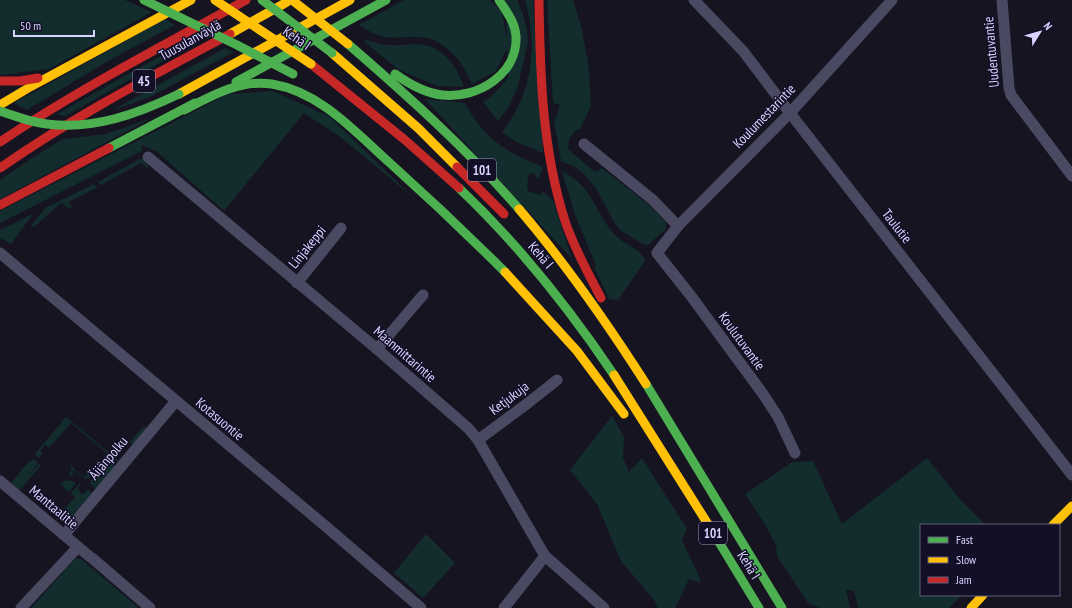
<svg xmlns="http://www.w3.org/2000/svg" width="1072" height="608" viewBox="0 0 1072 608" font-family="'PT Sans Narrow',sans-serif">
	<rect width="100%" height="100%" fill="#161421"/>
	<g fill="#132c2d">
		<path d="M 0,0 L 125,0 L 152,12 L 49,69 L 0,75 Z"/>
		<path d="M 404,0 L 490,0 L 502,12 L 508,46 L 496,71 L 472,84 C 468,77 465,68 460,62 C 450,49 436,37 419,37 C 407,36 396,39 385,37 C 376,35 367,30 359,25 Z"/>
		<path d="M 506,0 L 517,0 L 523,14 L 527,30 L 528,43 L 517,89 L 508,108 L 498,121 L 483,102 L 492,96 L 508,78 Z"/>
		<path d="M 525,0 L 533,0 L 543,153 L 516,142 L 502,132 C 533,93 538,47 525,0 Z"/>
		<path d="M 547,0 L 573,0 L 582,29 L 589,70 L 591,106 L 580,129 L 575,131 L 569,140 L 568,149 L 595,172 L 602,168 L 649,205 L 666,222 L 666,229 L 648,245 L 643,244 L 620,230 L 614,222 L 597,190 L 584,174 L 575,167 L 561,161 L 554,120 L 556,118 L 560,105 L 553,103 Z"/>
		<path d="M 165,19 L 175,25 L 108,61 L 27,110 L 14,103 Z"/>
		<path d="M 198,35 L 204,38 L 65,116 L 57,114 Z"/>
		<path d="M 366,40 C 374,42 383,45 391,45 C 399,46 408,44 416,44 C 442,45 456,64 464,87 L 437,86 L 399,70 L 364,41 Z"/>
		<path d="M 225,48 L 234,52 L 150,97 L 111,111 Z"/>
		<path d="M 273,91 L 330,117 L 414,198 L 339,136 L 304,113 L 224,211 L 156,151 L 141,145 L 142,151 L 0,223 L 0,211 L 228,94 Z"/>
		<path d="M 425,99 L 465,103 C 483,138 507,153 543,167 L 538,180 L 535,175 L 532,173 L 529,174 L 527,185 L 528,191 L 541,195 L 543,191 L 553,200 L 572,259 Z"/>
		<path d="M 152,118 L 0,199 L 0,180 L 35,156 L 63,139 L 106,134 Z"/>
		<path d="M 139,159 L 142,159 L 149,166 L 147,168 L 141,163 L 101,185 L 98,182 Z"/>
		<path d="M 562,171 C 594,187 594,212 615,235 C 624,245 641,248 645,261 L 618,300 L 609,299 L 594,267 L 596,265 L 575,215 Z"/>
		<path d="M 94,184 L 98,187 L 68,202 L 72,206 L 70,209 L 61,203 L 34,227 L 31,226 L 45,208 Z"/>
		<path d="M 33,214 L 11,244 L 0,238 L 0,230 Z"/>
		<path d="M 612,416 L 624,437 L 623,458 L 629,472 L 642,458 L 687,529 L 682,540 L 698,574 L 701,583 L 689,579 L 675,608 L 658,608 L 654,600 L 621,561 L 597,504 L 570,470 Z"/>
		<path d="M 66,417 L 119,461 L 119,463 L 71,423 L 49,448 L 45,445 L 40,451 L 43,454 L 39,458 L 35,454 Z"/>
		<path d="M 144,426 L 147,429 L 133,445 L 130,442 Z"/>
		<path d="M 927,458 L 959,498 L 986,525 L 921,525 L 921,595 L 962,595 L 949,608 L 858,608 L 854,591 L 846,590 L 850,608 L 820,608 L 808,603 L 777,556 L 776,545 L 763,521 L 745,494 L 792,462 L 813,461 L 842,524 Z"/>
		<path d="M 33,459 L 38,463 L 29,475 L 39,464 L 41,465 L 21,489 L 19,490 L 11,483 L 29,461 L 31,461 Z"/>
		<path d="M 107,459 L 116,466 L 96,489 L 90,483 L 91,481 L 104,466 L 102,464 Z"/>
		<path d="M 71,466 L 84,477 L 90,471 L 94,474 L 89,478 L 85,479 L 74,470 L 72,473 L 73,475 L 72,476 L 66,473 L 69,474 L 72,469 L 70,467 Z"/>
		<path d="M 69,480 L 76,483 L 69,492 L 60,484 L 64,481 Z"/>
		<path d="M 79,484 L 81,484 L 78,488 L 81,494 L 85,493 L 88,489 L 92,494 L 68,521 L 66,519 L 56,520 L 75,497 L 71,493 Z"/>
		<path d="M 426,534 L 455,563 L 423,598 L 394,573 Z"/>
		<path d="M 77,558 L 81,559 L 139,608 L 31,608 L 74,560 Z"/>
	</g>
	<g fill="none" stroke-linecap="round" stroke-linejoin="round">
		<g stroke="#4a4962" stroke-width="11">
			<path d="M 694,0 L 743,51 L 790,113 L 1072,475"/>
			<path d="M 1002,0 L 1009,88 L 1011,95 L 1072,176"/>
			<path d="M 584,144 L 653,200 L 678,226"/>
			<path d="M 148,157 L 377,349 L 468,428 L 478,440 L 545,556 L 604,608"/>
			<path d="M 0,253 L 323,524 L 421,608"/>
			<path d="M 297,283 L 341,228"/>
			<path d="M 377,349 L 423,295"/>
			<path d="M 478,440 L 528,403 L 557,380"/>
			<path d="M 795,453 L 778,417 L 763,394 L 691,296 L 657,253 L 678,226 L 790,113 L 892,0"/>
			<path d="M 0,481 L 89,556"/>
			<path d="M 64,535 L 176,401"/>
			<path d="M 92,558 L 150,608"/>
			<path d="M 21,608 L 78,547"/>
			<path d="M 504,608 L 545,556"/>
		</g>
		<g stroke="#4caf50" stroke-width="9">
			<path d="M 348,44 C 408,96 467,149 519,209"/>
			<path d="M 395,74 C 409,84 425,93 442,95 C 478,99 518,74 516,36 C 515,22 506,11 499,0"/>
			<path d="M 236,82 L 386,0"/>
			<path d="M 184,110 C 211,96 240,79 272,84 C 321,92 356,133 391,164 C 430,199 468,235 505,272"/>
			<path d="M 109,148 L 195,103"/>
			<path d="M 459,188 C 518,244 569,308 614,375"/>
			<path d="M 646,384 L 782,608"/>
			<path d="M 711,529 L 759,608"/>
		</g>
		<g stroke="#ffc107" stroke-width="9">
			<path d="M 230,34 L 287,2"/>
			<path d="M 332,53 L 418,128 L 457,167"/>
			<path d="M 179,94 L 350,0"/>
			<path d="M 0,105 L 30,87 L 191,0"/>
			<path d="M 519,209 C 566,264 607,323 646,384"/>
			<path d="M 505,272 L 577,351 L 624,414"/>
			<path d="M 614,375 L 711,529"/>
			<path d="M 1053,525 L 1072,506"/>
			<path d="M 971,608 L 983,595"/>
		</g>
		<g stroke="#c62828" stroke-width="9">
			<path d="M 539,0 C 540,74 542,149 565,221 C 574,248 588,273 601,298"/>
			<path d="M 311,64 L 405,140 L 459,188"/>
			<path d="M 0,81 L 20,81 L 38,78"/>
			<path d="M 0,142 C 79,89 163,46 246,0"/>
			<path d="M 457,167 L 504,214"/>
			<path d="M 0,168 C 73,117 152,76 230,34"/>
			<path d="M 0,205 L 109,148"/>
		</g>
		<g stroke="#4caf50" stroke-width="9">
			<path d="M 144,0 L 237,45 L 293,74"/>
			<path d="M 262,0 L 332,53"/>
			<path d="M 0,111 C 15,116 31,122 47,124 C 94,130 137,114 179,94"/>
		</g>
		<g stroke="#ffc107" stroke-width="9">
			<path d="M 215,0 L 311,64"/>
			<path d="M 292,0 L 348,44"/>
		</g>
	</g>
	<g text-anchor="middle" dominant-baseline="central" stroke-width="3" stroke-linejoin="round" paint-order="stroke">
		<g fill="#130f26" stroke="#9e99be" stroke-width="1">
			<rect x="133" y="70" width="22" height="22" rx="3"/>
			<rect x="468" y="159" width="28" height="22" rx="3"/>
			<rect x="699" y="522" width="28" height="22" rx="3"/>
		</g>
		<g font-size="13" font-weight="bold" fill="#d9d4ff">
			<text x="144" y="81">45</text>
			<text x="482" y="170">101</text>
			<text x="713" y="533">101</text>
		</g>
		<g font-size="14" fill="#d9d4ff" stroke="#130f26">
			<text transform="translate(297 38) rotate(35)">Kehä I</text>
			<text transform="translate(190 40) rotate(-29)">Tuusulanväylä</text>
			<text transform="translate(991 52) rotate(-95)">Uudentuvantie</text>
			<text transform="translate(764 116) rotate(-46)">Koulumestarintie</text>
			<text transform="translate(897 226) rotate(52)">Taulutie</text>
			<text transform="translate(307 247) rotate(-51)">Linjakeppi</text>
			<text transform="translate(541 255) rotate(49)">Kehä I</text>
			<text transform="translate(742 341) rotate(54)">Koulutuvantie</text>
			<text transform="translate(405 354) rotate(41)">Maanmittarintie</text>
			<text transform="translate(509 398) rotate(-37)">Ketjukuja</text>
			<text transform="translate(220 419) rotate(40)">Kotasuontie</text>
			<text transform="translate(108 458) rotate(-50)">Äijänpolku</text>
			<text transform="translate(54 507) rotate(40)">Manttaalitie</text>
			<text transform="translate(749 565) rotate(58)">Kehä I</text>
		</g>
	</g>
	<rect x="920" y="524" width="140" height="72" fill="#130f26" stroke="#625e7d"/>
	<rect x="928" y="537" width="20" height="6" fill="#4caf50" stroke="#625e7d"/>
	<text x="956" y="544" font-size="12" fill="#d9d4ff">Fast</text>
	<rect x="928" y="557" width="20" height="6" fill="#ffc107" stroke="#625e7d"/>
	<text x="956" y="564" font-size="12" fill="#d9d4ff">Slow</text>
	<rect x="928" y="577" width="20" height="6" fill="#c62828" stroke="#625e7d"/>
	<text x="956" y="584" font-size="12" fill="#d9d4ff">Jam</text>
	<g transform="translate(1040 32) rotate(53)" stroke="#130f26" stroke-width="3" paint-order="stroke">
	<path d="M0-3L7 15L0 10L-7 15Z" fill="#d9d4ff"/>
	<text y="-6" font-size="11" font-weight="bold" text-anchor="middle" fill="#d9d4ff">N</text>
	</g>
	<path d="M14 30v6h80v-6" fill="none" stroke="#d9d4ff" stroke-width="2"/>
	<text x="20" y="30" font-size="12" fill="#d9d4ff" stroke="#130f26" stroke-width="3" paint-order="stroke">50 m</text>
</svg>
